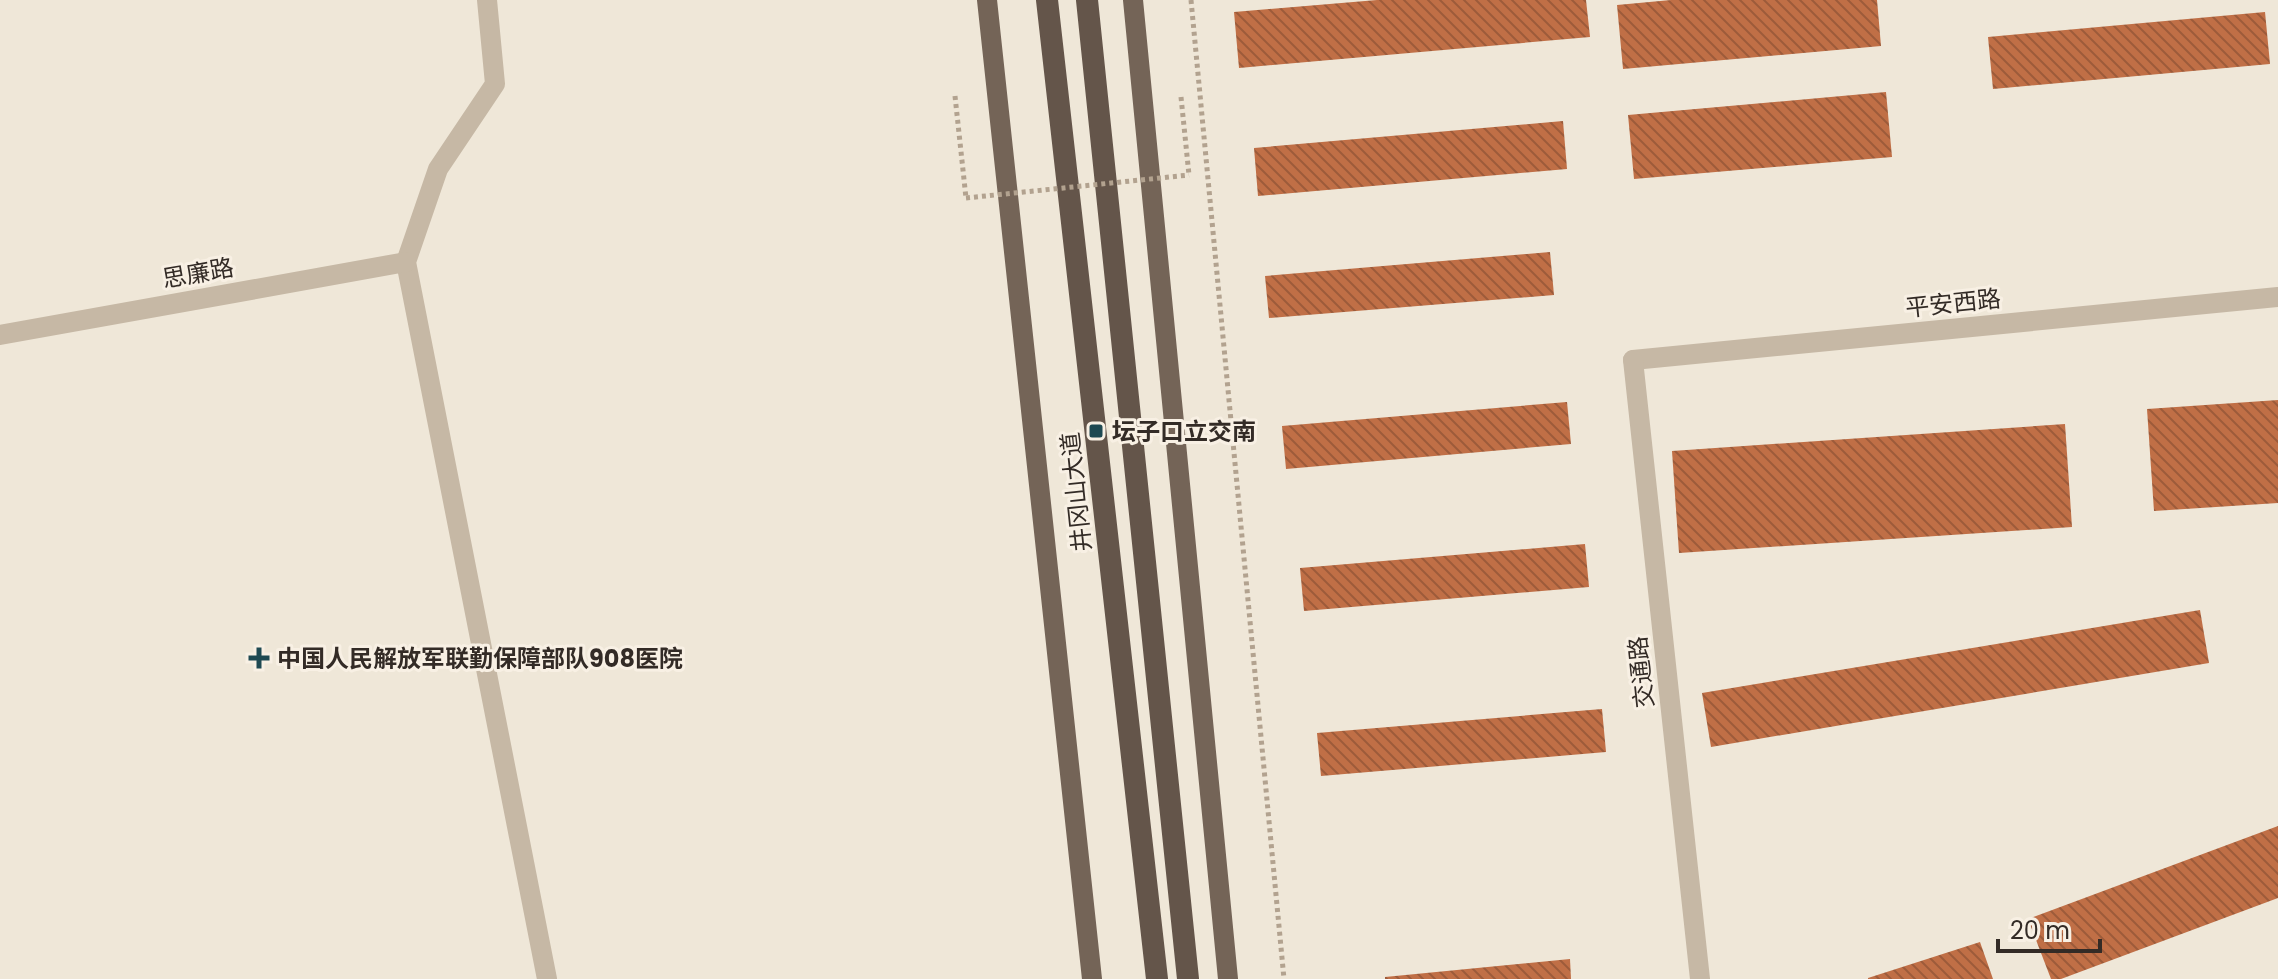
<svg xmlns="http://www.w3.org/2000/svg" width="2278" height="979" viewBox="0 0 2278 979" font-family="Poppins,'Noto Sans SC',sans-serif">
	<defs>
		<pattern id="building-back-hatch" width="6" height="6" patternUnits="userSpaceOnUse" patternTransform="scale(2)"><rect width="6" height="6" fill="#c06f46"/><path d="M-1 5l2 2M0 0l6 6M5-1l2 2" fill="none" stroke="#9d5b3a"/></pattern>
	</defs>
	<rect width="100%" height="100%" fill="#efe7d8"/>
	<g fill="url(#building-back-hatch)">
		<path d="M 1377,0 L 1586,0 L 1590,37 L 1239,68 L 1234,12 Z"/>
		<path d="M 1671,0 L 1877,0 L 1881,46 L 1623,69 L 1617,5 Z"/>
		<path d="M 2265,12 L 2270,64 L 1993,89 L 1988,37 Z"/>
		<path d="M 1886,92 L 1892,157 L 1634,179 L 1628,115 Z"/>
		<path d="M 1563,121 L 1567,169 L 1258,196 L 1254,148 Z"/>
		<path d="M 1550,252 L 1554,295 L 1269,318 L 1265,276 Z"/>
		<path d="M 2278,400 L 2278,503 L 2154,511 L 2147,409 Z"/>
		<path d="M 1567,402 L 1571,444 L 1286,469 L 1282,426 Z"/>
		<path d="M 2065,424 L 2072,527 L 1679,553 L 1672,451 Z"/>
		<path d="M 1585,544 L 1589,587 L 1304,611 L 1300,568 Z"/>
		<path d="M 2200,610 L 2209,663 L 1711,747 L 1702,693 Z"/>
		<path d="M 1602,709 L 1606,752 L 1321,776 L 1317,733 Z"/>
		<path d="M 2278,826 L 2278,898 L 2061,979 L 2051,979 L 2028,919 Z"/>
		<path d="M 1980,942 L 1993,979 L 1868,979 L 1868,978 Z"/>
		<path d="M 1570,959 L 1571,979 L 1385,979 L 1385,977 Z"/>
	</g>
	<g fill="none" stroke-linecap="round" stroke-linejoin="round">
		<g stroke="#b2a28f" stroke-width="5" stroke-dasharray="4 4" stroke-linecap="butt">
			<path d="M 1191,0 L 1284,979"/>
			<path d="M 955,96 L 966,198"/>
			<path d="M 1181,97 L 1189,175"/>
		</g>
		<g stroke="#c6b8a5" stroke-width="20">
			<path d="M 487,0 L 495,84 L 438,169 L 406,262 L 547,979"/>
			<path d="M 0,335 L 406,262"/>
			<path d="M 1633,360 L 2278,297"/>
		</g>
		<path stroke="#c6b8a5" stroke-width="20" d="M 1633,360 L 1700,979"/>
		<g stroke="#746457" stroke-width="20">
			<path d="M 987,0 L 1092,979"/>
			<path d="M 1133,0 L 1228,979"/>
		</g>
		<g stroke="#64554a" stroke-width="22">
			<path d="M 1047,0 L 1157,979"/>
			<path d="M 1087,0 L 1188,979"/>
		</g>
		<path stroke="#b2a28f" stroke-width="5" stroke-dasharray="4 4" stroke-linecap="butt" d="M 966,198 L 1189,175"/>
	</g>
	<g fill="#1e4952" stroke="#f8f0e4" stroke-width="3">
		<rect x="1088" y="423" width="16" height="16" rx="4"/>
		<path d="M255 646h8v8h8v8h-8v8h-8v-8h-8v-8h8z"/>
	</g>
	<g text-anchor="middle" dominant-baseline="central" stroke-width="6" stroke-linejoin="round" paint-order="stroke">
		<g font-size="24" fill="#332b26" stroke="#f8f0e4">
			<text transform="translate(198 273) rotate(-10)">思廉路</text>
			<text transform="translate(1953 303) rotate(-6)">平安西路</text>
			<text transform="translate(1076 492) rotate(-96)">井冈山大道</text>
			<text transform="translate(1641 672) rotate(-96)">交通路</text>
		</g>
		<g font-size="24" font-weight="bold" fill="#332b26" stroke="#f8f0e4" text-anchor="start">
			<text x="1112" y="431">坛子口立交南</text>
			<text x="277" y="658">中国人民解放军联勤保障部队908医院</text>
		</g>
	</g>
	<path d="M1998 939v12h102v-12" fill="none" stroke="#332b26" stroke-width="4"/>
	<text x="2010" y="939" font-size="24" fill="#332b26" stroke="#f8f0e4" stroke-width="6" paint-order="stroke">20 m</text>
</svg>
